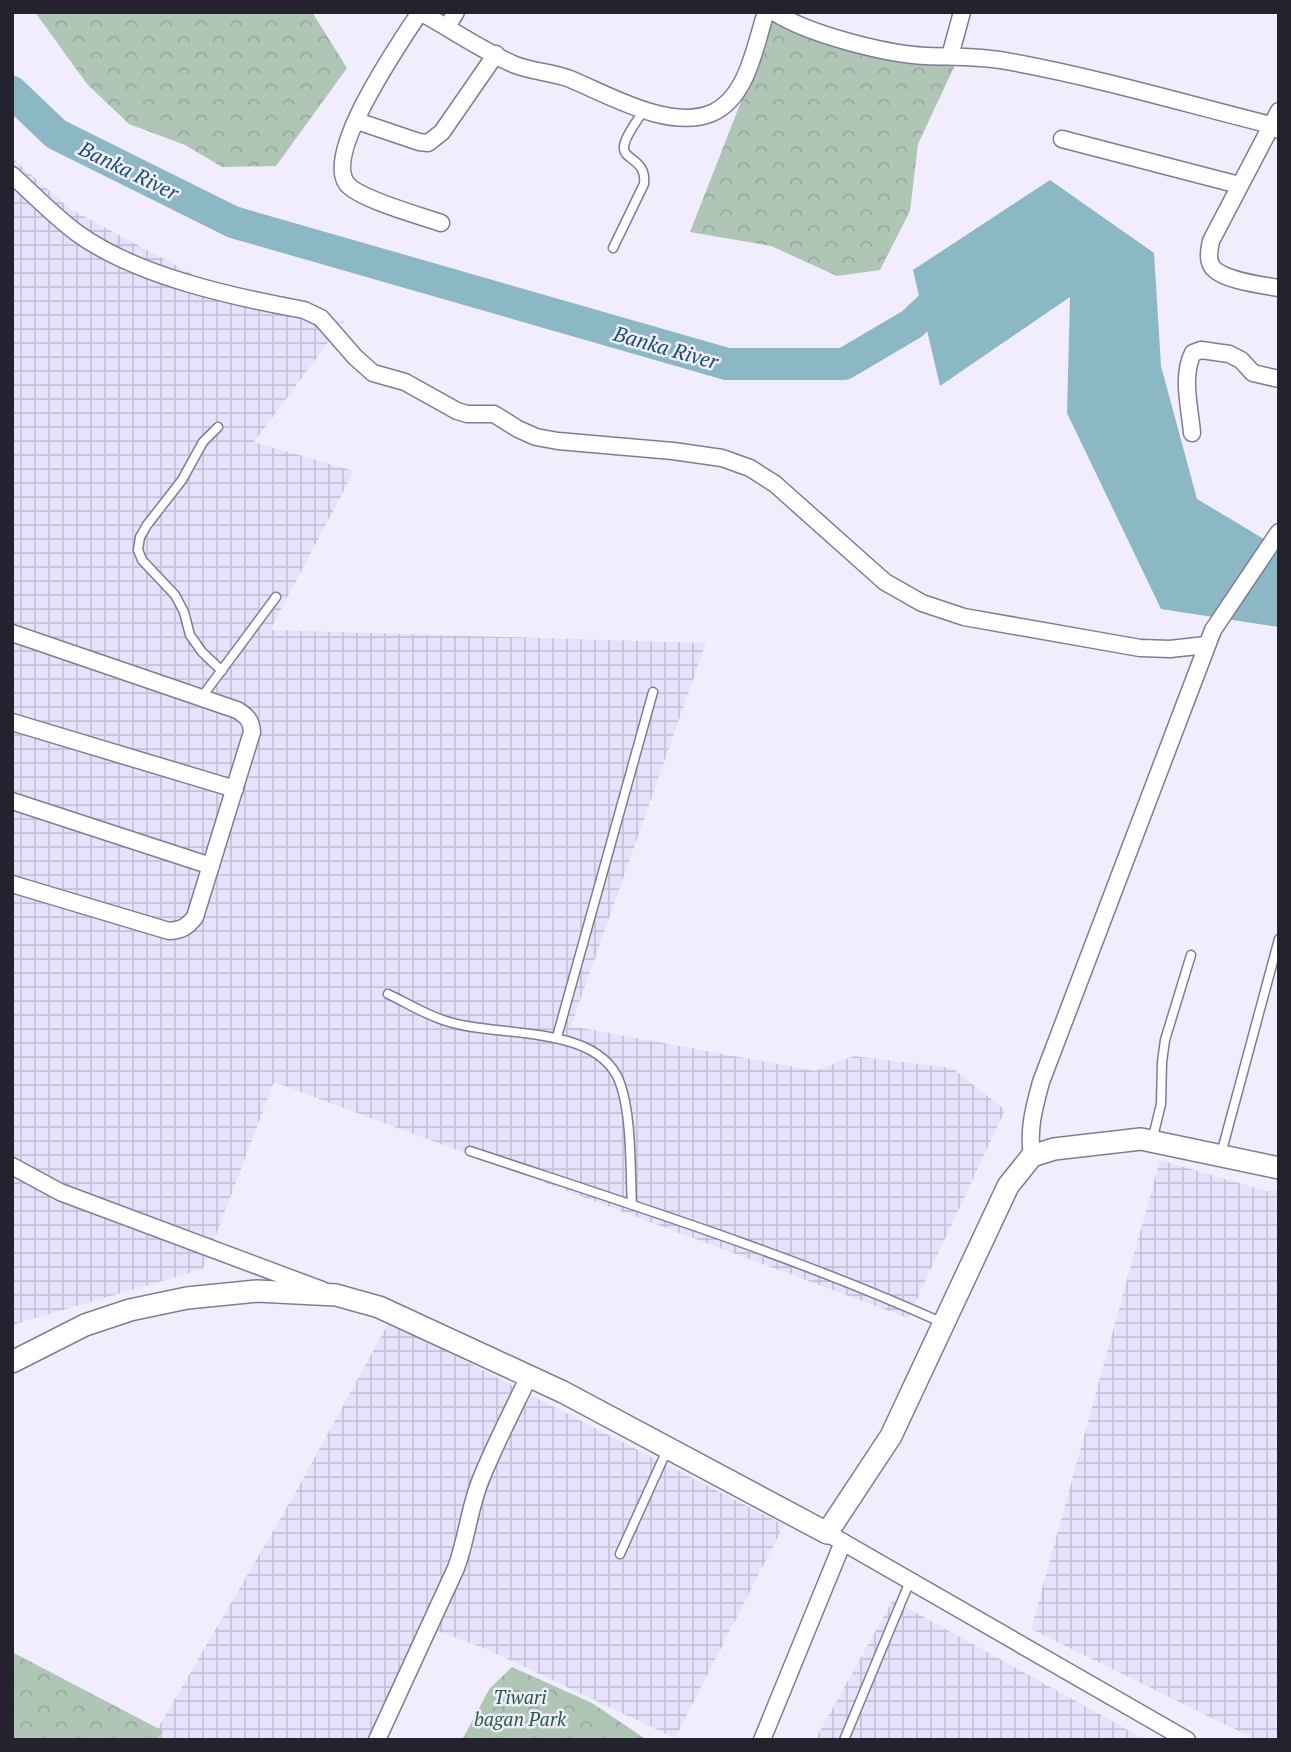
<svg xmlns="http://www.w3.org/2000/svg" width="1291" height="1752" viewBox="0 0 1291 1752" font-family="'PT Serif',serif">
	<defs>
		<pattern id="industrial-grid" width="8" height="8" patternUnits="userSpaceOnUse" patternTransform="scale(1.75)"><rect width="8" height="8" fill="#e7e1fb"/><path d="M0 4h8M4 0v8" fill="none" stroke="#c6c1d7"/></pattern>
		<pattern id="park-crowns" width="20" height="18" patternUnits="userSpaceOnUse" patternTransform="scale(1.75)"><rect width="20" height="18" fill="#afc6b6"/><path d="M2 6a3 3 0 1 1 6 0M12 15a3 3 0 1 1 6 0" fill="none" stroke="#96aa9d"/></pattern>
	</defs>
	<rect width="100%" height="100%" fill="#f1edfc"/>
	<g fill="url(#industrial-grid)">
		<path d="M 12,158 L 70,209 L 252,306 L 344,321 L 254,442 L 354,471 L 270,630 L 706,643 L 571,1026 L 815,1071 L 854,1056 L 952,1068 L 1005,1110 L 908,1318 L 274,1082 L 203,1269 L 12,1325 Z"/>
		<path d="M 1160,1160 L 1266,1191 L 1279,1190 L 1279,1740 L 1257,1740 L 1031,1629 Z"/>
		<path d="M 389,1322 L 784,1525 L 675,1738 L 486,1649 L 427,1627 L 367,1740 L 151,1740 L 293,1497 Z"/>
		<path d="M 893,1600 L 1146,1740 L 815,1740 Z"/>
	</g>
	<g fill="url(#park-crowns)">
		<path d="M 35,12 L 312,12 L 347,68 L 276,166 L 222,167 L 185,145 L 129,124 L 87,84 Z"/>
		<path d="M 773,20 L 955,65 L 918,144 L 910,211 L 880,270 L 837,276 L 771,246 L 690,232 Z"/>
		<path d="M 12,1652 L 163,1731 L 157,1740 L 12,1740 Z"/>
		<path d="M 512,1667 L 592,1703 L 647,1740 L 462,1740 L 490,1688 Z"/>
	</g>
	<path fill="#8cb7c5" d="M 1050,180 L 1154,253 L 1161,366 L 1197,499 L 1279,548 L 1279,627 L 1161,609 L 1067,413 L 1070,297 L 940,386 L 913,270 Z"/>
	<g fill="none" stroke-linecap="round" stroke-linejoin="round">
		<path stroke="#8cb7c5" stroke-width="32" d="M 12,92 L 56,134 L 233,222 L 727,364 L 844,364 L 912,324 L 955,283"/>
		<defs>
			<g id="service">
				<path d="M 613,248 L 644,184 C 647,158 622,161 624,146 C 626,134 638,120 644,110"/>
				<path d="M 218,427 L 203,442 L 182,480 L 147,525 L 140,537 L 138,550 L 142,560 L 175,595 L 184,612 L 190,635 L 202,652 L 222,671"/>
				<path d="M 201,698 L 276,597"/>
				<path d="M 388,994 C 407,1003 426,1015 446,1021 C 495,1038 599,1023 620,1083 C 632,1116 630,1169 632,1205"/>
				<path d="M 557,1037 L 653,692"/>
				<path d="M 1152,1141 L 1161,1104 L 1162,1062 L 1165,1040 L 1191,955"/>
				<path d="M 470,1151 C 629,1204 790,1254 943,1323"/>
				<path d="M 1221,1154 L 1279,939"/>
				<path d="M 620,1554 L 667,1450"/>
				<path d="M 844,1740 L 910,1581"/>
			</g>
			<g id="minor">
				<path d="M 420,12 C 451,29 481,50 513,64 C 532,72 552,72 570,79 C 609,95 670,131 712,113 C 748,97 755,45 766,12"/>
				<path d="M 420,12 C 401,41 323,153 347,184 C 359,199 421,216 441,223"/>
				<path d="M 774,12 C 808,34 885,54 926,56 C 953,57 980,56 1006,61 C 1096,77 1183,103 1271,125 L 1279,130"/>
				<path d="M 447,27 L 456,12"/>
				<path d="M 950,56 L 962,12"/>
				<path d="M 1279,111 L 1211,241 C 1209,250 1207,261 1213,268 C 1225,281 1262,285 1279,288"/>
				<path d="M 357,121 L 419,142 L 428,143 L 442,132 L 496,54"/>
				<path d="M 1062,139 L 1239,185"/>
				<path d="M 12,175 C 33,194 54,216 77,233 C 136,276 233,297 304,310 L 321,318 L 355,357 L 373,373 L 405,382 L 457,411 L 467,414 L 494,414 L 518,429 L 536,437 L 558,441 L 673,451 L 722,458 L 750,468 L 775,484 L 885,582 L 922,603 L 964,617 L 1140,648 L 1170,649 L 1206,645"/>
				<path d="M 1192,433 C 1190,408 1181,376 1193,353 L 1201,350 L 1229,354 L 1241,360 L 1253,373 L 1279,379"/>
				<path d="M 12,633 L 237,710 C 247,716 251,720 252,732 L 195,917 C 187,927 182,930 169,931 L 12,884"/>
				<path d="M 12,722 L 235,789"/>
				<path d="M 12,801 L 211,866"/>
				<path d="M 1032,1156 C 1028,1129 1034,1108 1041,1082 L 1213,630 L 1279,532"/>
				<path d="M 12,1166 L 60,1192 L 322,1290"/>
				<path d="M 827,1533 L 1187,1740"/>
				<path d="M 377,1740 L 456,1568 C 467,1539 469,1508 481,1479 C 495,1444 513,1410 529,1376"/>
				<path d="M 762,1740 L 843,1542"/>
			</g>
			<path id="tertiary" d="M 12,1362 L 85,1325 L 130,1310 L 187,1298 L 257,1291 L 336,1295 L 379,1307 L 563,1392 L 827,1533 L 891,1436 L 1008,1186 L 1032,1156 L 1054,1149 L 1141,1139 L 1279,1168"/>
		</defs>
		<use href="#service" stroke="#827a9a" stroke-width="11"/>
		<use href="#minor" stroke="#827a9a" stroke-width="19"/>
		<use href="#tertiary" stroke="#827a9a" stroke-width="24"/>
		<use href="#service" stroke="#fff" stroke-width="8"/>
		<use href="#minor" stroke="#fff" stroke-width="16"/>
		<use href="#tertiary" stroke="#fff" stroke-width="21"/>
	</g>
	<g text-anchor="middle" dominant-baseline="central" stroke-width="5" stroke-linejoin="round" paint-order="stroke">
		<g font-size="19" font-style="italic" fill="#255d3d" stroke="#f1edfc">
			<text x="520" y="1696">Tiwari<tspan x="520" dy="22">bagan Park</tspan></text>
		</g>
		<g font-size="21" font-style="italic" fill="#165161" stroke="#f1edfc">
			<text transform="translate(129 170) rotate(26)">Banka River</text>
			<text transform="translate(666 347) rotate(16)">Banka River</text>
		</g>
	</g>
	<rect width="1291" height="1752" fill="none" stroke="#25222f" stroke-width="28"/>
</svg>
